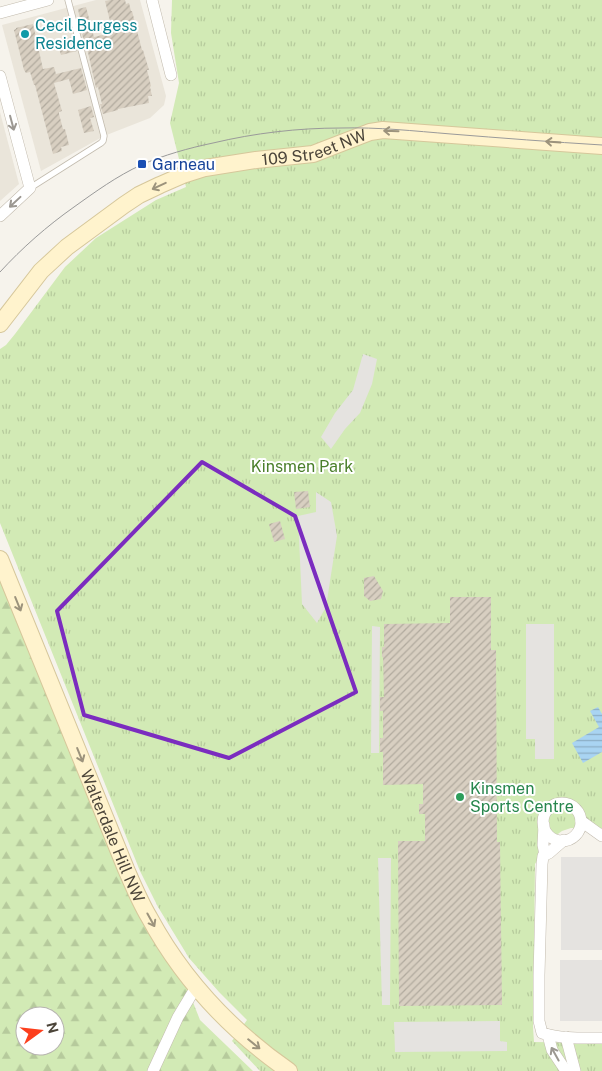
<svg xmlns="http://www.w3.org/2000/svg" width="602" height="1071" viewBox="0 0 602 1071" font-family="'Public Sans',sans-serif">
	<defs>
		<pattern id="forest-firs" width="22" height="20" patternUnits="userSpaceOnUse" patternTransform="scale(1.25)"><rect width="22" height="20" fill="#d2eab5"/><path d="M5 1l3.5 6h-7zM16 11l3.5 6h-7z" fill="#b6ca9c"/></pattern>
		<pattern id="park-tufts" width="24" height="20" patternUnits="userSpaceOnUse" patternTransform="scale(1.25)"><rect width="24" height="20" fill="#d2eab5"/><path d="M3 7l-1-3M5 7V3M7 7l1-3M15 17l-1-3M17 17v-4M19 17l1-3" fill="none" stroke="#b6ca9c"/></pattern>
		<pattern id="water-rules" width="6" height="5" patternUnits="userSpaceOnUse" patternTransform="scale(1.25)"><rect width="6" height="5" fill="#a9d4f2"/><path d="M0 2.5h6" fill="none" stroke="#8caec5"/></pattern>
		<pattern id="building-hatch" width="6" height="6" patternUnits="userSpaceOnUse" patternTransform="scale(1.25)"><rect width="6" height="6" fill="#d8cfc1"/><path d="M-1 1l2-2M0 6l6-6M5 7l2-2" fill="none" stroke="#b1aa9e"/></pattern>
	</defs>
	<rect width="100%" height="100%" fill="#f6f3ec"/>
	<g fill="#eae5da">
		<path d="M 96,0 L 140,0 L 166,96 L 164,105 L 150,118 L 104,136 L 41,171 L 2,25 Z"/>
		<path d="M 0,112 L 19,184 L 0,201 Z"/>
	</g>
	<path fill="url(#forest-firs)" fill-rule="evenodd" d="M 0,573 L 187,987 L 200,1020 L 253,1071 L 0,1071 ZM 25,1016 L 55,1016 L 55,1046 L 25,1046 Z"/>
	<path fill="url(#park-tufts)" d="M 172,0 L 602,0 L 602,828 L 571,828 L 562,831 L 551,839 L 535,864 L 533,1027 L 534,1042 L 602,1043 L 602,1071 L 260,1071 L 232,1041 L 247,1020 L 219,992 L 189,958 L 158,907 L 140,871 L 0,523 L 0,349 L 6,345 L 15,334 L 65,267 L 96,238 L 156,200 L 186,187 L 170,123 L 179,83 L 171,33 Z"/>
	<g fill="#e5e3e0">
		<path d="M 363,354 L 377,359 L 372,384 L 360,413 L 345,429 L 331,449 L 321,437 L 335,413 L 353,390 Z"/>
		<path d="M 316,492 L 331,502 L 337,536 L 326,607 L 317,623 L 302,604 L 298,516 L 316,512 Z"/>
		<path d="M 526,624 L 554,624 L 554,759 L 535,759 L 535,739 L 526,739 Z"/>
		<path d="M 372,626 L 380,627 L 379,753 L 371,753 Z"/>
		<rect x="561" y="857" width="41" height="93"/>
		<path d="M 378,858 L 391,858 L 390,1005 L 382,1005 Z"/>
		<rect x="560" y="960" width="42" height="61"/>
		<path d="M 500,1021 L 500,1041 L 507,1042 L 507,1051 L 395,1052 L 394,1022 Z"/>
	</g>
	<path fill="url(#water-rules)" d="M 598,707 L 602,714 L 602,752 L 583,763 L 572,743 L 599,727 L 590,711 Z"/>
	<g fill="url(#building-hatch)">
		<path d="M 110,0 L 125,0 L 126,4 L 129,3 L 131,11 L 132,11 L 142,50 L 143,50 L 149,70 L 147,70 L 151,86 L 150,87 L 152,96 L 148,96 L 149,103 L 118,109 L 118,110 L 103,114 L 100,104 L 102,104 L 98,87 L 96,88 L 87,48 L 86,48 L 82,34 L 83,34 L 78,9 L 86,7 L 94,37 L 111,33 L 108,22 L 110,21 L 105,1 Z"/>
		<path d="M 33,24 L 43,69 L 54,67 L 56,74 L 81,68 L 87,90 L 73,94 L 69,79 L 54,83 L 62,111 L 59,112 L 59,114 L 63,129 L 65,129 L 69,145 L 61,147 L 62,151 L 53,154 L 35,85 L 34,85 L 30,72 L 26,73 L 24,70 L 14,30 L 16,29 L 16,28 Z"/>
		<path d="M 73,37 L 77,51 L 61,55 L 57,41 Z"/>
		<path d="M 91,106 L 94,117 L 90,118 L 94,131 L 84,133 L 78,110 Z"/>
		<path d="M 308,491 L 310,507 L 296,509 L 294,492 Z"/>
		<path d="M 280,521 L 285,539 L 274,542 L 269,524 Z"/>
		<path d="M 374,576 L 383,591 L 381,599 L 370,601 L 364,596 L 364,578 Z"/>
		<path d="M 450,597 L 491,597 L 491,650 L 496,650 L 497,842 L 500,842 L 502,1005 L 399,1006 L 398,841 L 425,841 L 425,814 L 419,814 L 419,804 L 423,804 L 423,784 L 383,785 L 383,752 L 380,752 L 380,738 L 383,738 L 383,711 L 380,711 L 380,697 L 384,697 L 383,657 L 382,657 L 382,647 L 384,647 L 384,624 L 450,623 Z"/>
	</g>
	<g fill="none" stroke-linecap="round" stroke-linejoin="round">
		<defs>
			<path id="service" d="M 30,188 L 101,143 L 103,141 L 104,136 L 68,0"/>
			<g id="minor">
				<path d="M 152,0 L 171,75"/>
				<path d="M 0,13 L 48,0"/>
				<path d="M 0,76 L 30,188 L 0,216"/>
				<circle cx="562" cy="822" r="19"/>
				<path d="M 581,821 L 602,836"/>
				<path d="M 544,825 L 543,845 L 545,855"/>
				<path d="M 564,840 L 549,853 L 543,856 L 542,864 L 539,975 L 539,1021 L 542,1033 C 561,1039 582,1038 602,1038"/>
				<path d="M 548,1035 L 552,1050 L 566,1071"/>
				<path d="M 566,1037 L 575,1071"/>
				<path d="M 153,1071 L 178,1017 L 196,987"/>
			</g>
			<g id="secondary">
				<path id="s1" d="M 0,324 L 41,271 L 67,247 L 124,205 L 139,195 L 160,185 L 183,175 L 205,168 L 256,160 L 313,154 L 370,132 L 383,130 L 602,146"/>
				<path id="s2" d="M 0,559 L 126,869 C 133,885 140,902 149,917 C 183,980 230,1030 289,1071"/>
			</g>
		</defs>
		<use href="#service" stroke="#c2bbae" stroke-width="7"/>
		<use href="#minor" stroke="#c2bbae" stroke-width="12"/>
		<use href="#secondary" stroke="#d6c79b" stroke-width="18"/>
		<use href="#service" stroke="#fff" stroke-width="5.5"/>
		<use href="#minor" stroke="#fff" stroke-width="11"/>
		<use href="#secondary" stroke="#fff3cd" stroke-width="16"/>
		<path stroke="#9a9a9a" stroke-width="1" d="M 0,272 C 22,248 47,226 74,207 C 95,192 117,176 141,165 C 164,155 189,148 213,143 C 255,133 298,128 341,128 C 378,127 414,131 451,134 C 501,138 552,142 602,145"/>
	</g>
	<defs><path id="oneway-shaft" d="M-6 0H5M1.5-3L5.5 0L1.5 3" fill="none" stroke-width="1.6" stroke-linecap="round" stroke-linejoin="round" transform="scale(1.25)"/></defs>
	<g stroke="#9c9892">
		<use href="#oneway-shaft" transform="translate(12 123) rotate(75)"/>
		<use href="#oneway-shaft" transform="translate(15 202) rotate(137)"/>
		<use href="#oneway-shaft" transform="translate(555 1054) rotate(-119)"/>
	</g>
	<g stroke="#9c937c">
		<use href="#oneway-shaft" transform="translate(391 131) rotate(-178)"/>
		<use href="#oneway-shaft" transform="translate(553 142) rotate(-176)"/>
		<use href="#oneway-shaft" transform="translate(159 186) rotate(155)"/>
		<use href="#oneway-shaft" transform="translate(18 604) rotate(68)"/>
		<use href="#oneway-shaft" transform="translate(80 755) rotate(68)"/>
		<use href="#oneway-shaft" transform="translate(151 920) rotate(61)"/>
		<use href="#oneway-shaft" transform="translate(254 1044) rotate(39)"/>
	</g>
	<path fill="none" stroke="#7b2cbf" stroke-width="4" stroke-linejoin="round" d="M 202,462 L 295,516 L 356,692 L 229,758 L 84,715 L 57,611 Z"/>
	<circle fill="#0f9aa8" stroke="#fff" stroke-width="2" cx="25" cy="34" r="5"/>
	<rect fill="#1a4fb4" stroke="#fff" stroke-width="2" x="137" y="159" width="10" height="10" rx="2.5"/>
	<circle fill="#2e9e5b" stroke="#fff" stroke-width="2" cx="460" cy="797" r="5"/>
	<g text-anchor="middle" dominant-baseline="central" stroke-width="4" stroke-linejoin="round" paint-order="stroke">
		<g font-size="16" fill="#0d838f" stroke="#fff" text-anchor="start">
			<text x="35" y="25">Cecil Burgess<tspan x="35" dy="18">Residence</tspan></text>
		</g>
		<g font-size="16" fill="#4b4439" stroke="#fff">
			<text stroke="none"><textPath href="#s1" startOffset="374">109 Street NW</textPath></text>
			<text stroke="none"><textPath href="#s2" startOffset="299">Walterdale Hill NW</textPath></text>
		</g>
		<g font-size="16" fill="#164399" stroke="#fff" text-anchor="start">
			<text x="152" y="164">Garneau</text>
		</g>
		<g font-size="16" fill="#4a7f2a" stroke="#fff">
			<text x="302" y="466">Kinsmen Park</text>
		</g>
		<g font-size="16" fill="#27864d" stroke="#fff" text-anchor="start">
			<text x="470" y="788">Kinsmen<tspan x="470" dy="18">Sports Centre</tspan></text>
		</g>
	</g>
	<g transform="translate(40 1031) rotate(75)"><circle r="24" fill="#ffffff" stroke="#b7b4b0"/>
	<path d="M0-4L9 19L0 12L-9 19Z" fill="#fc3f1d"/>
	<text y="-8" font-size="14" font-weight="bold" text-anchor="middle" fill="#4b4439">N</text>
	</g>
</svg>
